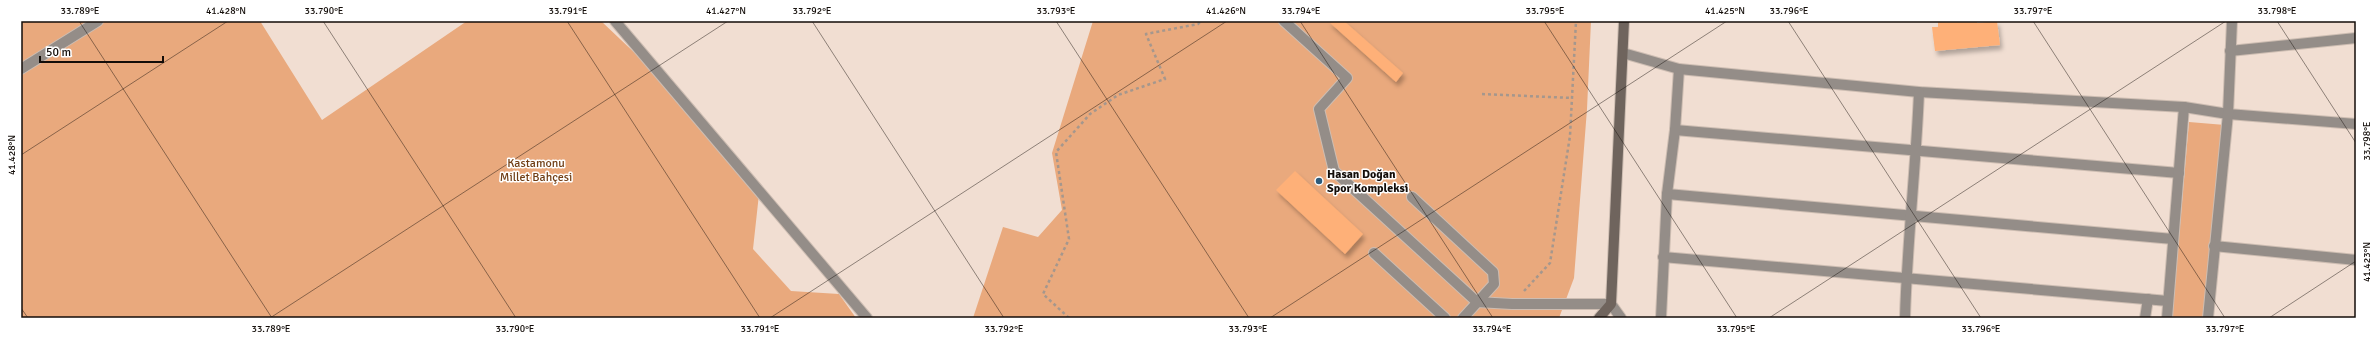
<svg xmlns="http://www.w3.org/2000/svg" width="2377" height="339" viewBox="0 0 2377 339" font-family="Signika,sans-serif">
	<defs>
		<filter id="shadow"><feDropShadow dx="2.5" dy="4.5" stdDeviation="2" flood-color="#0004"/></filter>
	</defs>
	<rect width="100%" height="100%" fill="#f1ded2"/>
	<g fill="#e9a97d">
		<path d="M 21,21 L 260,21 L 322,120 L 467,21 L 601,21 L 639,57 L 759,194 L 753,249 L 791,291 L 839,294 L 856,318 L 21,318 Z"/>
		<path d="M 1093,21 L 1591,21 L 1587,109 L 1574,278 L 1559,318 L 973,318 L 1003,227 L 1038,237 L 1062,210 L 1052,153 Z"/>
		<path d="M 2189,122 L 2225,125 L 2208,318 L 2172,318 Z"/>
	</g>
	<g fill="#feb078" filter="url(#shadow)">
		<path d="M 1328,21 L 1344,21 L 1403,73 L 1396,82 Z"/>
		<path d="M 1938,21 L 1977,21 L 1977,23 L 1997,21 L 2000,45 L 1935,51 L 1932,27 L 1938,27 Z"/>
		<path d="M 1295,171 L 1363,234 L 1345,254 L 1276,190 Z"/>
	</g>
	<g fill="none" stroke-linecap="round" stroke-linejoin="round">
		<defs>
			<g id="lane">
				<path d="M 1284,21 L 1347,78 L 1319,109 L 1334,171 L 1477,302 L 1512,304 L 1611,304"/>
				<path d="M 21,69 L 98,21"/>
				<path d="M 1412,197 L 1493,272 L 1494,284 L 1463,318"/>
				<path d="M 1374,253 L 1445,318"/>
			</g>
			<g id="street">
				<path d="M 615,21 L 867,318"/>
				<path d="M 2230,51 L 2356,38"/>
				<path d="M 1623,53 L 1679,69 L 1919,92 L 2184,107 L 2228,114 L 2356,124"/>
				<path d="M 1675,130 L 2179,173"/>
				<path d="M 1667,194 L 2173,239"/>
				<path d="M 2214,246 L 2356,260"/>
				<path d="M 1663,257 L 2168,301"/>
				<path d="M 1611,304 L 1621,318"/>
				<path d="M 1661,318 L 1667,194 L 1675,130 L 1679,69"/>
				<path d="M 1905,318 C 1907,242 1916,168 1919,92"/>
				<path d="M 2145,318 L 2148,299"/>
				<path d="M 2167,318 L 2184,107"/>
				<path d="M 2208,318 L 2228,114 L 2232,21"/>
			</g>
			<path id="secondary" d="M 1599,318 L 1611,304 L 1624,21"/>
		</defs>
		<use href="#lane" stroke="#cdbdb2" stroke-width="12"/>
		<use href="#street" stroke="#cdbdb2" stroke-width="12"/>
		<use href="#secondary" stroke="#cdbdb2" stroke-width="12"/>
		<g stroke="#a5978d" stroke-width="2.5" stroke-dasharray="3 3" stroke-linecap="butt">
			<path d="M 1482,94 L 1572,98"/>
			<path d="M 1524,291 L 1550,263 L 1570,136 L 1576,21"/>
			<path d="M 1069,318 L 1043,294 L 1069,239 L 1056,152 L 1090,114 L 1118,95 L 1165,79 L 1146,34 L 1198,24 L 1201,21"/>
		</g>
		<use href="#lane" stroke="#948d88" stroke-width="10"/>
		<use href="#street" stroke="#948d88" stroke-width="10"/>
		<use href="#secondary" stroke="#6f645d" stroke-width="10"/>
	</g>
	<path fill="none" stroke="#130d09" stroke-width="1" stroke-opacity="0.45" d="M 79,21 L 272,318M 323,21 L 516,318M 567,21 L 760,318M 812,21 L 1004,318M 1056,21 L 1249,318M 1300,21 L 1493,318M 1544,21 L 1737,318M 1788,21 L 1981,318M 2033,21 L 2225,318M 2277,21 L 2356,143M 21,155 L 228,21M 21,308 L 28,318M 270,318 L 728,21M 770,318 L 1227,21M 1270,318 L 1727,21M 1769,318 L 2226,21M 2269,318 L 2356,261"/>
	<circle fill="#2e5b7b" stroke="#fff" stroke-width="1.5" cx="1319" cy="181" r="4"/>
	<g text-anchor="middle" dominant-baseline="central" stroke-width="3" stroke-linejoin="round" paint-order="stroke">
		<g font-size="12" fill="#703e15" stroke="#fff">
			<text x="536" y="163">Kastamonu<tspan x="536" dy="14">Millet Bahçesi</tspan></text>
		</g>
		<g font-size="12" font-weight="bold" fill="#130d09" stroke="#fff" text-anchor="start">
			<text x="1327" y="174">Hasan Doğan<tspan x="1327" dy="14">Spor Kompleksi</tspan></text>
		</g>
	</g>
	<rect width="2377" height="339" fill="none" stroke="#ffffff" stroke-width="44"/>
	<path d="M40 56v6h123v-6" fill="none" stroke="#130d09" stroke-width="2"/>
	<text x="46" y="56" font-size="12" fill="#130d09" stroke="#ffffff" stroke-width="3" paint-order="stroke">50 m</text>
	<rect x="22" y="22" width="2333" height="295" fill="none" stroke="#130d09" stroke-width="1.5"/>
	<g font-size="10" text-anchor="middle" fill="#130d09">
		<text x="80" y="14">33.789°E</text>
		<text x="226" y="14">41.428°N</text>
		<text x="324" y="14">33.790°E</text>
		<text x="568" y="14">33.791°E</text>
		<text x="726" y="14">41.427°N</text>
		<text x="812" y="14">33.792°E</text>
		<text x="1056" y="14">33.793°E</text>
		<text x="1226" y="14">41.426°N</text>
		<text x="1301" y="14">33.794°E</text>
		<text x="1545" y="14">33.795°E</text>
		<text x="1725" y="14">41.425°N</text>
		<text x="1789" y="14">33.796°E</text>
		<text x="2033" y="14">33.797°E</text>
		<text x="2277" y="14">33.798°E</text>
		<text transform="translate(2366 141) rotate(-90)" y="4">33.798°E</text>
		<text transform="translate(11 155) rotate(-90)" y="4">41.428°N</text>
		<text transform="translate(2366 262) rotate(-90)" y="4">41.423°N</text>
		<text x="271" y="332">33.789°E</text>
		<text x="515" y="332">33.790°E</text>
		<text x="760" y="332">33.791°E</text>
		<text x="1004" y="332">33.792°E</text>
		<text x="1248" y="332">33.793°E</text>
		<text x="1492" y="332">33.794°E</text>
		<text x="1736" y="332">33.795°E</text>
		<text x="1981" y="332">33.796°E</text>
		<text x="2225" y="332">33.797°E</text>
	</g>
</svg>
